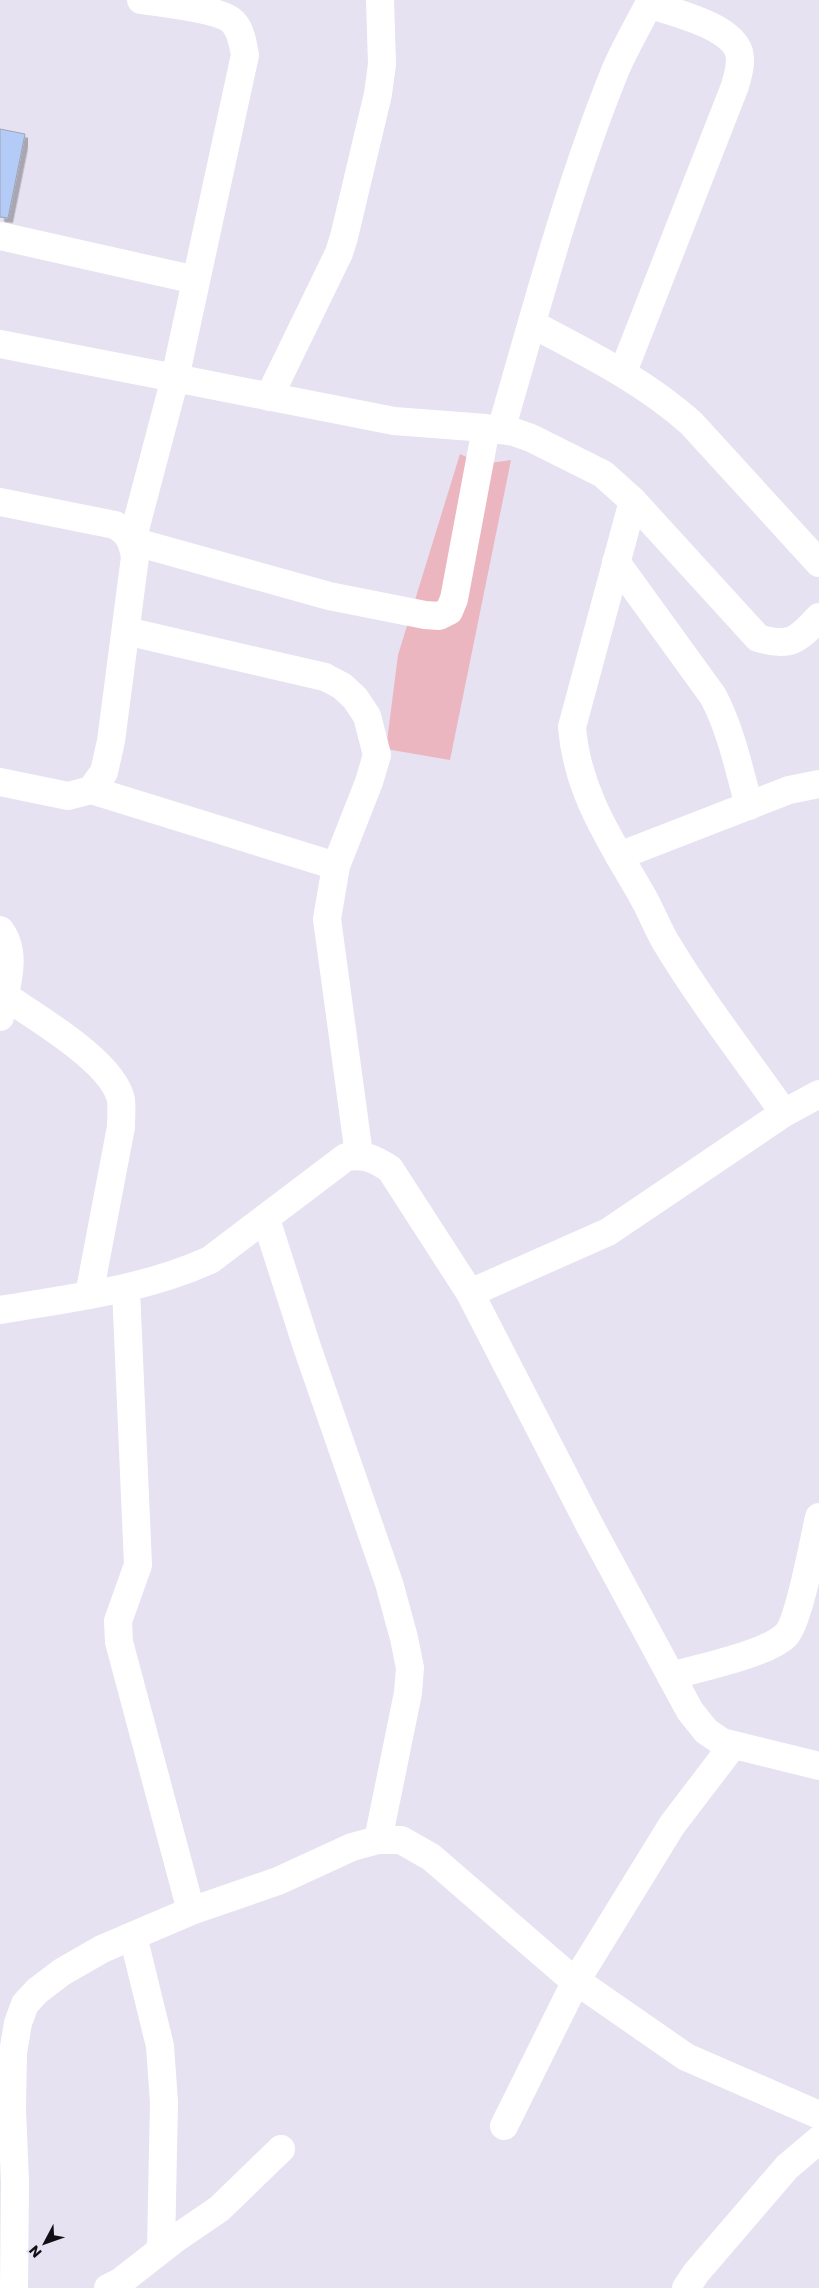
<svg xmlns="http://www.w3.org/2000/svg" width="819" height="2288" viewBox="0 0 819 2288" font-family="Poppins,sans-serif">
	<defs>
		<filter id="shadow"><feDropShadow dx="4.5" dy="4.5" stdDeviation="0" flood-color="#0004"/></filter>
	</defs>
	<rect width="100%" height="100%" fill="#e6e2f1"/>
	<path fill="#ebb6bf" d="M 460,454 L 482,464 L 511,460 L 450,760 L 386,749 L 398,655 Z"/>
	<path fill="#b5cbf7" stroke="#9da4b1" filter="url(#shadow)" d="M 0,129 L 25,134 L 8,218 L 0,217 Z"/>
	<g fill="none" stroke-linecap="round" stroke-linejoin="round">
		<g stroke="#fff" stroke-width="28">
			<path d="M 0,236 L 196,280"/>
			<path d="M 532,324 C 587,353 644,381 691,423 L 819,563"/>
			<path d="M 0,344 L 175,378 L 245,55 C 243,44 241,30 233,22 C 221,9 160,3 141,0"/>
			<path d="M 623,372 L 735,86 C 738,75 742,63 739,52 C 730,25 674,13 649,4"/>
			<path d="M 269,397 L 339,253 L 344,237 L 378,94 L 382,64 L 380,0"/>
			<path d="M 486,428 L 454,599 L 449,611 L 439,616 L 425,615 L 329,596 L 132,541 L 175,378 L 394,421 L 486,428 L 514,432 L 531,438 L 603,474 L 633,501 L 758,638 C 790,648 798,640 819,617"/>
			<path d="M 501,430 C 536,310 568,187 615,71 C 625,47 639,24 651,0"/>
			<path d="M 633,501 L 572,727 C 577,792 611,841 643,897 C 651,911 657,927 665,941 C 701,1001 744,1056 784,1113"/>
			<path d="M 0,502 L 115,525 C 129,533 132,541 135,557 L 111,741 L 104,772 L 91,790 L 68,796 L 0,782"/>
			<path d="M 616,562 L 713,696 C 731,730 739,769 749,806"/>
			<path d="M 126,631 L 325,677 L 342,686 L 355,698 L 367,716 L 377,755 L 369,782 L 336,866 L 327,919 L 359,1155"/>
			<path d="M 91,790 L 336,866"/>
			<path d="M 619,856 L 789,790 L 819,784"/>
			<path d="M 0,930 C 19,955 5,989 0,1017"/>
			<path d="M 5,996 C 35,1017 114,1062 121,1100 C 122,1108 121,1118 121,1127 L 89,1295"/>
			<path d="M 266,1219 L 307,1347 L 389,1583 L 404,1638 L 410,1668 L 408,1693 L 378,1840"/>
			<path d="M 126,1289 L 138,1565 L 118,1621 L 119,1642 L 191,1911"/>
			<path d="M 470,1293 L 589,1524 L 690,1711 L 706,1731 L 722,1742 L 819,1766"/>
			<path d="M 0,1310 C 71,1298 144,1290 210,1260 L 346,1157 C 365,1154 375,1159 390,1169 L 470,1293 L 608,1232 L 784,1113 L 819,1094"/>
			<path d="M 671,1676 C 698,1668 768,1654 786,1635 C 799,1622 814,1539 819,1517"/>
			<path d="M 133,1936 L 160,2046 L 164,2102 L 161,2249"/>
			<path d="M 504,2126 L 576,1981 L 672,1825 L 733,1745"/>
			<path d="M 14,2288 L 15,2182 L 12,2109 L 13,2053 L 18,2023 L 25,2004 L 37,1991 L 62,1972 L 102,1949 L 191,1911 L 278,1881 L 352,1847 L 378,1840 L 401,1840 L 431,1857 L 565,1973 L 686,2057 L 819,2115"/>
			<path d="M 108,2288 L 120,2282 L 175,2239 L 219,2209 L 281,2149"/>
			<path d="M 686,2288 L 696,2273 L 787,2167 L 819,2140"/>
		</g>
	</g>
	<g transform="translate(45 2243) rotate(229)" stroke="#e6e2f1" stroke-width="4" paint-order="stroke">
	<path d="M0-4L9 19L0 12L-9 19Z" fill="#100f13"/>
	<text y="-8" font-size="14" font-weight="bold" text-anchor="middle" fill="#100f13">N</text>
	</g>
</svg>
